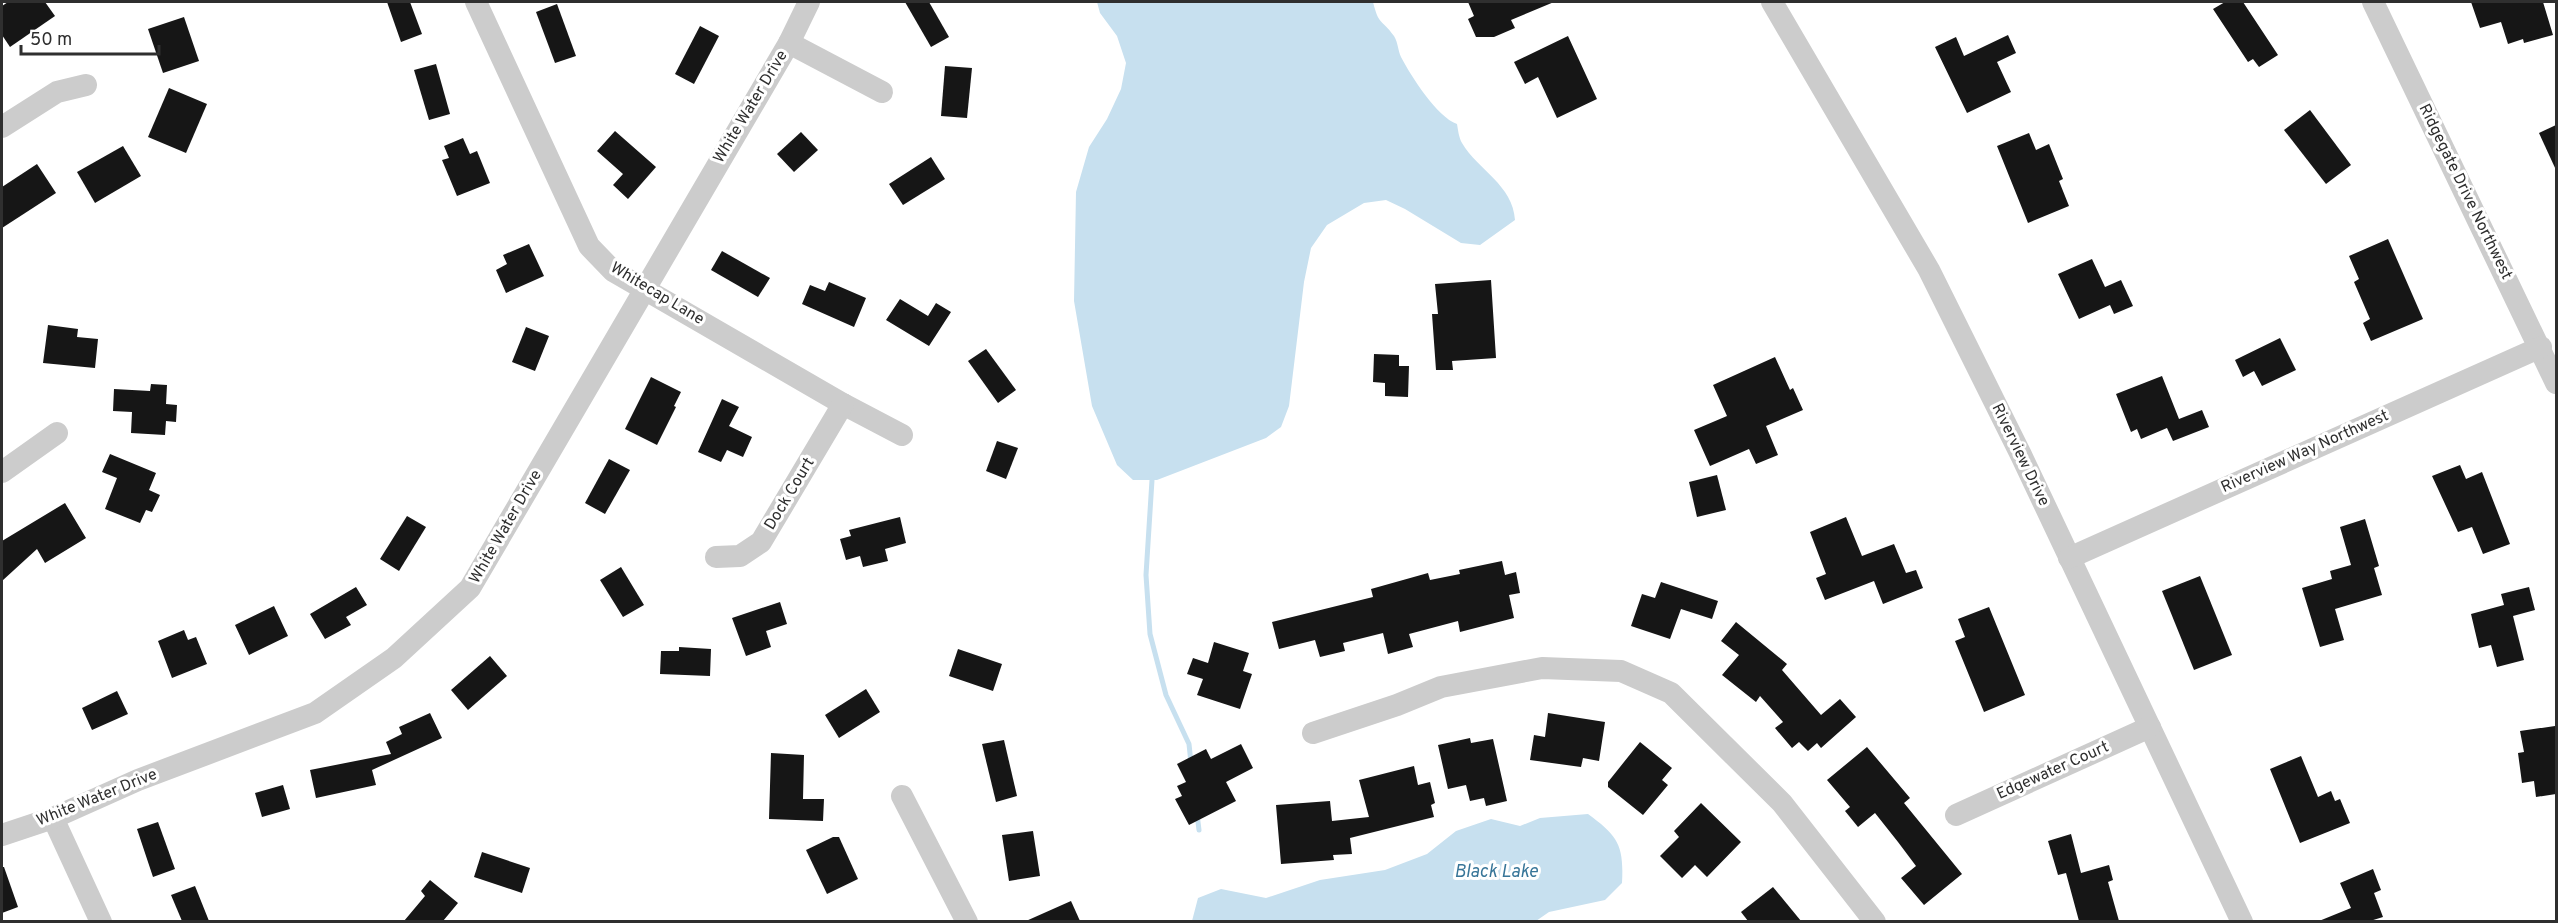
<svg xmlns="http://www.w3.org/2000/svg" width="2558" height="923" viewBox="0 0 2558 923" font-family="Overpass,sans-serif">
	<rect width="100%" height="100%" fill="#fff"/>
	<g fill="#c7e0ef">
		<path d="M 1097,2 L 1373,2 C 1379,26 1381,18 1394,36 C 1398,42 1398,51 1401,57 C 1411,76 1437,117 1457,124 C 1458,130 1459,138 1462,143 C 1478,170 1513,185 1515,220 L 1480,245 L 1461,243 L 1405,209 L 1386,200 L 1364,203 L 1327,225 L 1311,248 L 1304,282 L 1289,406 L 1281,427 L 1266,438 L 1157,480 L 1133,480 L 1117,465 L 1092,406 L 1074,301 L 1076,192 L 1089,147 L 1107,119 L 1121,89 L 1126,63 L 1117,36 L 1100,13 Z"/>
		<path d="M 1588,814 C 1618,836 1624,845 1622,883 L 1605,900 L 1549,912 L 1536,921 L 1192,921 L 1198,898 L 1221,889 L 1266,898 L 1320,880 L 1385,870 L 1427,854 L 1456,831 L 1491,819 L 1520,826 L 1540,818 Z"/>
	</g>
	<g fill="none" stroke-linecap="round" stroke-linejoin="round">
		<g stroke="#c7e0ef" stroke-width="5">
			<path d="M 1152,480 L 1146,575 L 1150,634 L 1166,695 L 1189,744 L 1191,763"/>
			<path d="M 1197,814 L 1199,830"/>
		</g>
	</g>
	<g fill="#161616">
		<path d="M 8,2 L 45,2 L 55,16 L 10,47 L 2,35 L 2,6 Z"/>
		<path d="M 387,2 L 410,2 L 422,34 L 401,42 Z"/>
		<path d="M 905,2 L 929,2 L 949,37 L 931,47 Z"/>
		<path d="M 1468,2 L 1554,2 L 1511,20 L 1515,28 L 1494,37 L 1476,37 L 1468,19 L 1474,16 Z"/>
		<path d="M 2225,2 L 2243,2 L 2278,55 L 2259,67 L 2253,59 L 2248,62 L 2213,9 Z"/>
		<path d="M 2471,2 L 2543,2 L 2553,35 L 2524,43 L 2523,39 L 2508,44 L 2501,22 L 2480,28 Z"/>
		<path d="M 557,4 L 576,56 L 555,63 L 536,12 Z"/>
		<path d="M 184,17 L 199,61 L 163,73 L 148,29 Z"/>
		<path d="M 700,26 L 719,36 L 694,84 L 675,74 Z"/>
		<path d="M 2008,35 L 2016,53 L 1997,62 L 2011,92 L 1967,113 L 1935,47 L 1956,37 L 1964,56 Z"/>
		<path d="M 1568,36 L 1597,99 L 1557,118 L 1538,77 L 1525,84 L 1514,62 Z"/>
		<path d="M 436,64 L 450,114 L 429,120 L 414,70 Z"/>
		<path d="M 945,66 L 972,68 L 967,118 L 941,116 Z"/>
		<path d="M 169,88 L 207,104 L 186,153 L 148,137 Z"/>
		<path d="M 2310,110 L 2351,165 L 2326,184 L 2284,130 Z"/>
		<path d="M 2556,125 L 2556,170 L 2539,133 Z"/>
		<path d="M 615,131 L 656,167 L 628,199 L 613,185 L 623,174 L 597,151 Z"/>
		<path d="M 801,132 L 818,150 L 794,172 L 777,154 Z"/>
		<path d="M 2029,133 L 2036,150 L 2049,144 L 2063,179 L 2059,181 L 2069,206 L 2028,223 L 1997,146 Z"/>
		<path d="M 463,138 L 470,154 L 477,151 L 490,183 L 457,196 L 442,160 L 449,158 L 444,146 Z"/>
		<path d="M 123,146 L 141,176 L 95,203 L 77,172 Z"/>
		<path d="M 931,157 L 945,179 L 903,205 L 889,184 Z"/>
		<path d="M 37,164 L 56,193 L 2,228 L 2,187 Z"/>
		<path d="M 2388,239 L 2423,319 L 2371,341 L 2363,323 L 2370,319 L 2354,282 L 2359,279 L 2349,256 Z"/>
		<path d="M 529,244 L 544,276 L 506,293 L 496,270 L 507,264 L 503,255 Z"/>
		<path d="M 722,251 L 770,278 L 758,297 L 711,270 Z"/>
		<path d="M 2092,259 L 2105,287 L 2121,280 L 2133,306 L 2114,314 L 2110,305 L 2079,319 L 2058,274 Z"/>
		<path d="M 1491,280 L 1496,358 L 1452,361 L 1453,370 L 1436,370 L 1432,314 L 1438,314 L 1435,284 Z"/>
		<path d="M 829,282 L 866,298 L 854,327 L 802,304 L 810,285 L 825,291 Z"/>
		<path d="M 900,299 L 928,316 L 936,303 L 951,312 L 929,346 L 886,320 Z"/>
		<path d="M 48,325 L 78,329 L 77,337 L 98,339 L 95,368 L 43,363 Z"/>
		<path d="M 526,327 L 549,336 L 535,371 L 512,362 Z"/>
		<path d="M 2280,338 L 2296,370 L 2262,386 L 2254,371 L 2243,377 L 2235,360 Z"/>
		<path d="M 986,349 L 1016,390 L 998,403 L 968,361 Z"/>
		<path d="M 1374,354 L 1399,355 L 1399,366 L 1409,366 L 1408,397 L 1385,396 L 1385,383 L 1373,382 Z"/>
		<path d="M 1775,357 L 1790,390 L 1793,388 L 1803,410 L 1766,426 L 1778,455 L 1756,464 L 1749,449 L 1710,466 L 1694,430 L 1727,416 L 1713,385 Z"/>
		<path d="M 2162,376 L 2179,419 L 2202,410 L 2209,427 L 2173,441 L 2167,428 L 2141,439 L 2137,429 L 2131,432 L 2116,394 Z"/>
		<path d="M 651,377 L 681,392 L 674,406 L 676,407 L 657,445 L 625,429 Z"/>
		<path d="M 151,384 L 167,385 L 166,404 L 177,405 L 176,422 L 166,421 L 165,435 L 131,433 L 132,412 L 113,411 L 114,389 L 150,391 Z"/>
		<path d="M 722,399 L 739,407 L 729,426 L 752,437 L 743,457 L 727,450 L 721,462 L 698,452 Z"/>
		<path d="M 997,441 L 1018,448 L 1006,479 L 986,471 Z"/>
		<path d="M 110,454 L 156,473 L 149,490 L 160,495 L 152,512 L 146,510 L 140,523 L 105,509 L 117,478 L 102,472 Z"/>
		<path d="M 609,459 L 630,470 L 605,514 L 585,503 Z"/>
		<path d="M 2460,465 L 2466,479 L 2482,472 L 2510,544 L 2483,554 L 2472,527 L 2458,532 L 2432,476 Z"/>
		<path d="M 1717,475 L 1726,510 L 1697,517 L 1689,482 Z"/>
		<path d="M 65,503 L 86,538 L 45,563 L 37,549 L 2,581 L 2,541 Z"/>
		<path d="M 407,516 L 426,527 L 399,571 L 380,559 Z"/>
		<path d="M 900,517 L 906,543 L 885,549 L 888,561 L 863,567 L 860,556 L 846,560 L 840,539 L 851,536 L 849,530 Z"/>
		<path d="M 1846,517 L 1862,556 L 1894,544 L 1906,573 L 1916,570 L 1923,588 L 1883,604 L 1874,581 L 1825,600 L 1816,578 L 1826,574 L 1810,532 Z"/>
		<path d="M 2365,519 L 2379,566 L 2374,568 L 2382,595 L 2335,609 L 2344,640 L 2320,647 L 2302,588 L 2332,579 L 2330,571 L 2351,565 L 2340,527 Z"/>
		<path d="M 1502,561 L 1505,575 L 1516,572 L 1520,593 L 1509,595 L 1514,618 L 1460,632 L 1458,621 L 1409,634 L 1413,647 L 1388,654 L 1383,633 L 1343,643 L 1345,651 L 1320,657 L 1315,640 L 1279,649 L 1272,622 L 1373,597 L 1371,589 L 1428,573 L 1430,580 L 1460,574 L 1459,570 Z"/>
		<path d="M 621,567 L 644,605 L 623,617 L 600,580 Z"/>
		<path d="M 2200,576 L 2232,655 L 2194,670 L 2162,591 Z"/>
		<path d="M 1661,582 L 1718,601 L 1712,619 L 1681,609 L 1670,639 L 1631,626 L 1642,594 L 1655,598 Z"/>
		<path d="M 356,587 L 367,605 L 346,617 L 351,625 L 325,639 L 310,614 Z"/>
		<path d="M 2529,587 L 2535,610 L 2513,616 L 2524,660 L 2497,667 L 2491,645 L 2479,648 L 2471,614 L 2504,605 L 2501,594 Z"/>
		<path d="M 780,602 L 787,624 L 766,631 L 771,647 L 746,656 L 732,618 Z"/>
		<path d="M 274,606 L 288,636 L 249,655 L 235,625 Z"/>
		<path d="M 1989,607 L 2025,695 L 1984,712 L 1955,641 L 1965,637 L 1958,619 Z"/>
		<path d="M 1736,622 L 1787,664 L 1782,670 L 1821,715 L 1840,699 L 1856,717 L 1821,748 L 1817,743 L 1808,751 L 1799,742 L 1792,748 L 1775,728 L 1783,722 L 1760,696 L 1756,702 L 1722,675 L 1739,655 L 1721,641 Z"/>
		<path d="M 184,630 L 188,640 L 196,637 L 207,664 L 172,678 L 158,641 Z"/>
		<path d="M 1214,642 L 1249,653 L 1243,671 L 1252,674 L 1240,709 L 1197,695 L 1203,679 L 1187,674 L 1193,658 L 1208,663 Z"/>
		<path d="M 679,647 L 711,649 L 710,676 L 660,674 L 661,651 L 679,651 Z"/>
		<path d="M 958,649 L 1002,664 L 993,691 L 949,676 Z"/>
		<path d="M 490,656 L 507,676 L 468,710 L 451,690 Z"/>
		<path d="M 866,689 L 880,712 L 839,738 L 825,715 Z"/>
		<path d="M 117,691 L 128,714 L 92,730 L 82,708 Z"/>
		<path d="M 430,713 L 442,738 L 372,770 L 376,785 L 316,798 L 310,770 L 391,754 L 386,742 L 402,734 L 399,727 Z"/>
		<path d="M 1548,713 L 1605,722 L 1599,761 L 1583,758 L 1581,767 L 1530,760 L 1534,735 L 1545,737 Z"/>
		<path d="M 2555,726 L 2556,794 L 2536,797 L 2534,781 L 2522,783 L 2518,753 L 2524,752 L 2520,731 Z"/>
		<path d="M 1470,738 L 1471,743 L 1493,739 L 1507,801 L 1486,806 L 1484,798 L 1470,801 L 1466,785 L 1448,789 L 1438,745 Z"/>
		<path d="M 1004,740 L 1017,796 L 996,802 L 982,744 Z"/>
		<path d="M 1640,742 L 1672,768 L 1662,780 L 1668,785 L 1643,815 L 1608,787 L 1608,782 Z"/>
		<path d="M 1241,744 L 1253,768 L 1226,782 L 1236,801 L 1189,825 L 1175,799 L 1182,796 L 1177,786 L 1186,782 L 1177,764 L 1206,749 L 1211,759 Z"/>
		<path d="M 1867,747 L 1910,798 L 1904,803 L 1962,874 L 1924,905 L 1901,878 L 1916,866 L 1898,842 L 1875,813 L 1858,827 L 1845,811 L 1850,807 L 1827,780 Z"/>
		<path d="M 771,753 L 804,755 L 803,799 L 824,799 L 823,821 L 769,819 Z"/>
		<path d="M 2301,756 L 2318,797 L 2331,791 L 2335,801 L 2340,799 L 2350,823 L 2300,843 L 2270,769 Z"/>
		<path d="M 1414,766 L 1418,785 L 1430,782 L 1435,803 L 1431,805 L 1434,817 L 1350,838 L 1352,854 L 1333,855 L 1334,860 L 1281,864 L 1276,805 L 1330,801 L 1332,821 L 1369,817 L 1359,780 Z"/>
		<path d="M 283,785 L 290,809 L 262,817 L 255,793 Z"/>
		<path d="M 1701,803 L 1741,842 L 1707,877 L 1695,865 L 1682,878 L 1660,856 L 1679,837 L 1674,831 Z"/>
		<path d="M 158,822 L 175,869 L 153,877 L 137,829 Z"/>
		<path d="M 1033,831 L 1040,876 L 1009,881 L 1002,835 Z"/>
		<path d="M 2071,834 L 2081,873 L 2109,865 L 2113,880 L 2108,882 L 2119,921 L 2079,921 L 2066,873 L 2058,875 L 2048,841 Z"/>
		<path d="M 833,837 L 839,837 L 858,879 L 827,894 L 806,850 Z"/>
		<path d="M 482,852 L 530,868 L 522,893 L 474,877 Z"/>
		<path d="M 2,867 L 4,867 L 18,907 L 2,913 Z"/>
		<path d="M 2373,869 L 2381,890 L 2374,893 L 2383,917 L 2370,921 L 2319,921 L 2351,908 L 2340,883 Z"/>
		<path d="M 430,880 L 458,903 L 443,921 L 404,921 L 425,896 L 421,891 Z"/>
		<path d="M 195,886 L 209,921 L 182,921 L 171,895 Z"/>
		<path d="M 1773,887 L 1801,921 L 1748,921 L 1741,912 Z"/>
		<path d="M 1071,901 L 1080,921 L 1026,921 Z"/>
	</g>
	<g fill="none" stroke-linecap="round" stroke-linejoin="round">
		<g stroke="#ccc" stroke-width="22">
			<path d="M 476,2 L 589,246 L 613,271 L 843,404 L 902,435"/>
			<path d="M 1772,2 L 1929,270 L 2021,455 L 2242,922"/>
			<path d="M 2373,2 L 2556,383"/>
			<path d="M 789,43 L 882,92"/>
			<path d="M 2,127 L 57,92 L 86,85"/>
			<path d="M 2,472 L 57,433"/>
			<path d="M 716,557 L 740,556 L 761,542 L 843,404"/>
			<path d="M 2069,558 L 2541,347"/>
			<path d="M 1313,733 L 1397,705 L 1441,687 L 1542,668 L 1621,671 L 1671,693 L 1782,803 L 1875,922"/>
			<path d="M 902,796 L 967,922"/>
			<path d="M 1956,815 L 2150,727"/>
			<path d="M 53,818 L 101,922"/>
			<path d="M 2,835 L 53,818 L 138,780 L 315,713 L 394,658 L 470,588 L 789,43 L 809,2"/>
		</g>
	</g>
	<g text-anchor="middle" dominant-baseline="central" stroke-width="6" stroke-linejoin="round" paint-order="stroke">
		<g font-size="16" fill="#2f2f2f" stroke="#fff">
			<text transform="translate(751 107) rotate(-59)">White Water Drive</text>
			<text transform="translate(2465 192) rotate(64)">Ridgegate Drive Northwest</text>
			<text transform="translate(657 294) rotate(31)">Whitecap Lane</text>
			<text transform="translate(2305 452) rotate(-24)">Riverview Way Northwest</text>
			<text transform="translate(2020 455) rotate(64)">Riverview Drive</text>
			<text transform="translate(790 494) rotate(-59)">Dock Court</text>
			<text transform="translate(506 527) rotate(-60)">White Water Drive</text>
			<text transform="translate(2053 771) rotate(-24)">Edgewater Court</text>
			<text transform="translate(97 798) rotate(-22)">White Water Drive</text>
		</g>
		<g font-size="18" font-style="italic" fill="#377598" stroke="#fff">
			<text x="1496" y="872">Black Lake</text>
		</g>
	</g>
	<rect width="2558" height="923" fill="none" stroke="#2f2f2f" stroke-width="6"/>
	<path d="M21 45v9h138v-9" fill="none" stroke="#2f2f2f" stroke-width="3"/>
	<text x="30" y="45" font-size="18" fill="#2f2f2f" stroke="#ffffff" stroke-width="4.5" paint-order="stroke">50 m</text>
</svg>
